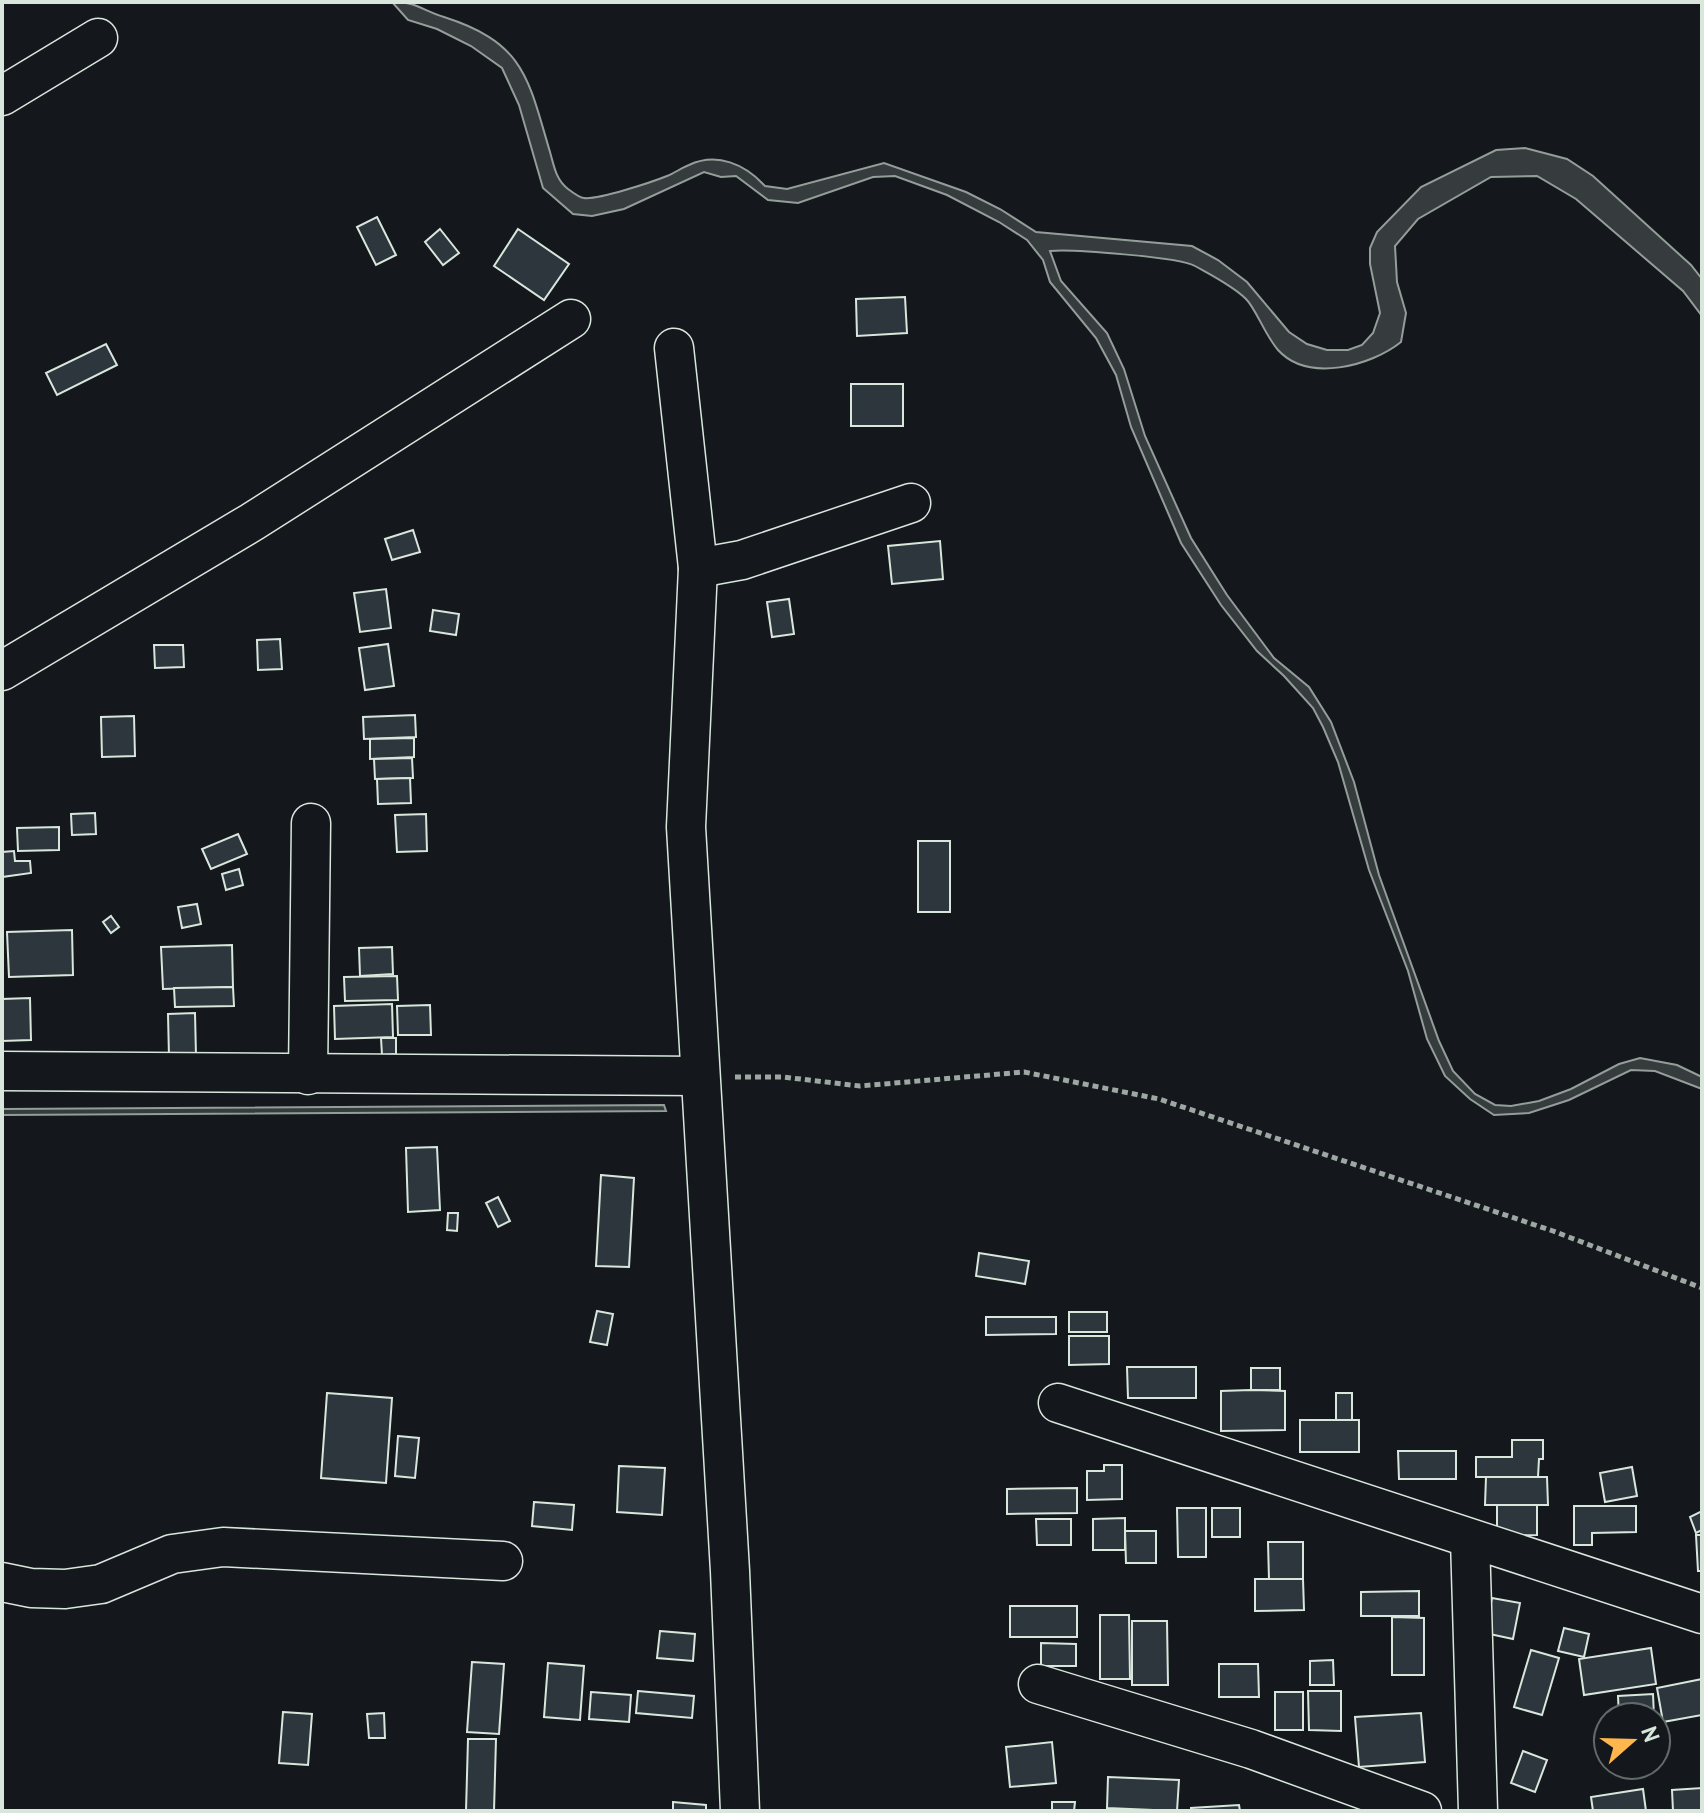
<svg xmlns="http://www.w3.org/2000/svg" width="1704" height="1813" viewBox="0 0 1704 1813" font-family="'PT Sans',sans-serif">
	<rect width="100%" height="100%" fill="#14181c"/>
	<g fill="#363b3e" stroke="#939e99" stroke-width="2">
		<path d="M 392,2 C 418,2 421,10 444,17 C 525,43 528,78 550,152 C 554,166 556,180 568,189 C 572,192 580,198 584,198 C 598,200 652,182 667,176 C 675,173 681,168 689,165 C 717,152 745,164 765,186 L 787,189 L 884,163 L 966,192 L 1000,209 L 1036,232 L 1192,246 L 1218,260 L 1247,282 L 1289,332 L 1307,344 L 1327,350 L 1348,350 L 1362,345 L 1373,333 L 1380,313 L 1370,264 L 1370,248 L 1377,232 L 1421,187 L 1496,150 L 1525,148 L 1567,159 L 1593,176 L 1691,265 L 1702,279 L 1702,316 L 1683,291 L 1576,199 L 1537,176 L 1491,177 L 1418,219 L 1395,246 L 1397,282 L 1406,313 L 1401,342 C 1371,366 1308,383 1278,350 C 1265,335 1256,309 1246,299 C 1233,286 1211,275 1195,266 C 1179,257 1071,249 1050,251 L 1061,281 L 1107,333 L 1124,369 L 1145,436 L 1191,538 L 1227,595 L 1274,658 L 1309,687 L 1331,722 L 1354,782 L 1379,875 L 1439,1041 L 1453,1071 L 1475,1094 L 1495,1105 L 1511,1106 L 1539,1101 L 1571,1089 L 1619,1064 L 1640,1058 L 1677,1065 L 1702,1077 L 1702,1089 L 1655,1071 L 1631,1070 L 1569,1100 L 1529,1113 L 1494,1115 L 1470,1099 L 1445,1076 L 1427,1039 L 1408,971 L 1369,870 L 1338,762 L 1323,727 L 1313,708 L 1284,676 L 1257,651 L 1221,605 L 1181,543 L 1131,427 L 1116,375 L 1096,338 L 1050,282 L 1043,260 L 1027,240 L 999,222 L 947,195 L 895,176 L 873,177 L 798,203 L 768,200 L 736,176 L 721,177 L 704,172 L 624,209 L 592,216 L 573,214 L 543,188 L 519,105 L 502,68 L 471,46 L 437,29 L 408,20 Z"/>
		<path d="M 664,1105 L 666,1111 L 2,1115 L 2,1109 Z"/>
	</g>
	<g fill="#2c363c" stroke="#d8e6dc" stroke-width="2">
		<path d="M 377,217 L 396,255 L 376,265 L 357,227 Z"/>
		<path d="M 440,229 L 459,253 L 443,265 L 425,242 Z"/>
		<path d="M 518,229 L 569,264 L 544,300 L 494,266 Z"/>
		<path d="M 905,297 L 907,333 L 857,336 L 856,299 Z"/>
		<path d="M 106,344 L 117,365 L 57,395 L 46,373 Z"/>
		<rect x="851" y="384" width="52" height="42"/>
		<path d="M 413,530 L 420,552 L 392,560 L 385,539 Z"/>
		<path d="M 940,541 L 943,579 L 892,584 L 888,546 Z"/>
		<path d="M 386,589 L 391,628 L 360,632 L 354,593 Z"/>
		<path d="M 789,599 L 794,634 L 772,637 L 767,602 Z"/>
		<path d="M 433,610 L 459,614 L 456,635 L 430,631 Z"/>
		<path d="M 280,639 L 282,669 L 258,670 L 257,640 Z"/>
		<path d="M 388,644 L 394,686 L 365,690 L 359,648 Z"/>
		<path d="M 154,645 L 183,645 L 184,667 L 155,668 Z"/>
		<path d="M 415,715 L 416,737 L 364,739 L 363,717 Z"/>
		<path d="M 134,716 L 135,756 L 102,757 L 101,717 Z"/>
		<path d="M 414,738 L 414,757 L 370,759 L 370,739 Z"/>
		<path d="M 412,758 L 413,778 L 375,779 L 374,759 Z"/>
		<path d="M 410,778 L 411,803 L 378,804 L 377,779 Z"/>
		<path d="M 95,813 L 96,834 L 72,835 L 71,814 Z"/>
		<path d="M 426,814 L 427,851 L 397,852 L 395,815 Z"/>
		<path d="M 59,827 L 59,850 L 18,851 L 17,828 Z"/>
		<path d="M 238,834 L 247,854 L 211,869 L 202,849 Z"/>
		<rect x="918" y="841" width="32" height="71"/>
		<path d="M 14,851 L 15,861 L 30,861 L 31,873 L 2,877 L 2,852 Z"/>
		<path d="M 239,869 L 243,885 L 226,890 L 222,874 Z"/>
		<path d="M 197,904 L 201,924 L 182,928 L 178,907 Z"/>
		<path d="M 111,916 L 119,927 L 111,933 L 103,922 Z"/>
		<path d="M 72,930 L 73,975 L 9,977 L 7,932 Z"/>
		<path d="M 232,945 L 233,987 L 163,989 L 161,947 Z"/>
		<path d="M 392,947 L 393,974 L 360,976 L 359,948 Z"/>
		<path d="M 397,976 L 398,1000 L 345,1001 L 344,977 Z"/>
		<path d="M 233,987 L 234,1006 L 175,1007 L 174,988 Z"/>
		<path d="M 30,998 L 31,1040 L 2,1041 L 2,999 Z"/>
		<path d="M 392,1004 L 393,1037 L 335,1039 L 334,1006 Z"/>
		<path d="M 430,1005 L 431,1035 L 398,1035 L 397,1006 Z"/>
		<path d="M 195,1013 L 196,1056 L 169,1057 L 168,1014 Z"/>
		<path d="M 381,1038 L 396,1038 L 396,1054 L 382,1055 Z"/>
		<path d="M 437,1147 L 440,1210 L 408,1212 L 406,1148 Z"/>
		<path d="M 601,1175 L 634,1178 L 629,1267 L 596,1266 Z"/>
		<path d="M 498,1197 L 510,1221 L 498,1227 L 486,1203 Z"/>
		<path d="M 448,1213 L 458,1213 L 457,1231 L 447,1230 Z"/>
		<path d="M 979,1253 L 1029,1261 L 1025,1284 L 976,1276 Z"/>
		<path d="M 597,1311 L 613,1314 L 607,1345 L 590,1342 Z"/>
		<rect x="1069" y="1312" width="38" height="20"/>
		<path d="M 986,1317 L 1056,1317 L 1056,1334 L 986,1335 Z"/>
		<path d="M 1069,1336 L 1109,1336 L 1109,1364 L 1069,1365 Z"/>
		<path d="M 1127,1367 L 1196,1367 L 1196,1398 L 1128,1398 Z"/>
		<rect x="1251" y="1368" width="29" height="22"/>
		<path d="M 1251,1390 L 1285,1391 L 1285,1430 L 1221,1431 L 1221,1391 Z"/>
		<path d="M 327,1393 L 392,1398 L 386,1483 L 321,1478 Z"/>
		<rect x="1336" y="1393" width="16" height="27"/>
		<rect x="1300" y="1420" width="59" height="32"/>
		<path d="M 398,1436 L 419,1438 L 415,1478 L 395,1476 Z"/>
		<path d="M 1512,1440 L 1543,1440 L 1543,1459 L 1539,1459 L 1538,1477 L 1476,1477 L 1476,1457 L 1512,1457 Z"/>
		<path d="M 1398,1451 L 1456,1451 L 1456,1479 L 1399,1479 Z"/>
		<path d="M 1104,1465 L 1122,1465 L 1122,1499 L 1087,1500 L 1087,1471 L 1104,1471 Z"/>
		<path d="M 619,1466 L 665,1468 L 662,1515 L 617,1512 Z"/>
		<path d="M 1632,1467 L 1637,1496 L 1605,1502 L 1600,1473 Z"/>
		<path d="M 1486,1477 L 1547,1477 L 1548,1505 L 1485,1505 Z"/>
		<path d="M 1077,1488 L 1077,1513 L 1007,1514 L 1007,1489 Z"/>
		<path d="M 534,1502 L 574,1505 L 572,1530 L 532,1526 Z"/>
		<path d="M 1497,1505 L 1537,1505 L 1537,1535 L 1497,1536 Z"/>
		<path d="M 1574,1506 L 1636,1506 L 1636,1532 L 1592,1533 L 1592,1545 L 1574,1545 Z"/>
		<path d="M 1177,1508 L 1206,1508 L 1206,1557 L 1178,1557 Z"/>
		<rect x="1212" y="1508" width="28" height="29"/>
		<path d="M 1702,1511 L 1702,1530 L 1696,1533 L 1690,1517 Z"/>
		<path d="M 1125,1518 L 1125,1550 L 1093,1550 L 1093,1519 Z"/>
		<path d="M 1036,1519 L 1071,1519 L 1071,1545 L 1037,1545 Z"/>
		<path d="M 1125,1531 L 1156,1531 L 1156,1563 L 1126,1563 Z"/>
		<path d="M 1696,1535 L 1702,1535 L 1702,1571 L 1698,1571 Z"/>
		<path d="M 1268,1542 L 1303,1542 L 1303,1579 L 1269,1580 Z"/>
		<path d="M 1255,1579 L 1303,1579 L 1304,1610 L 1255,1611 Z"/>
		<path d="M 1419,1591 L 1419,1616 L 1361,1616 L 1361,1592 Z"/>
		<path d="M 1492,1598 L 1520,1603 L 1513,1639 L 1485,1633 Z"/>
		<rect x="1010" y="1606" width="67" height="31"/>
		<path d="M 1100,1615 L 1129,1615 L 1130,1679 L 1100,1679 Z"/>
		<path d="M 1392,1617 L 1424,1618 L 1424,1675 L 1392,1675 Z"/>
		<path d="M 1132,1621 L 1167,1621 L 1168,1685 L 1132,1685 Z"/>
		<path d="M 1564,1628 L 1589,1634 L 1584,1657 L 1558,1651 Z"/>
		<path d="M 660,1631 L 695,1634 L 693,1661 L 657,1658 Z"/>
		<path d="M 1041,1643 L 1076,1644 L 1076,1666 L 1041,1666 Z"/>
		<path d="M 1651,1648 L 1656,1684 L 1584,1695 L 1579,1659 Z"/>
		<path d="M 1531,1650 L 1559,1658 L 1542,1715 L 1514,1707 Z"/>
		<path d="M 1333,1660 L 1334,1685 L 1310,1685 L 1310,1661 Z"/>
		<path d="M 472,1662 L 504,1664 L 499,1734 L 467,1732 Z"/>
		<path d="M 548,1663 L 584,1666 L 580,1720 L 544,1717 Z"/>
		<path d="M 1219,1664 L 1258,1664 L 1259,1697 L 1219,1697 Z"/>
		<path d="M 1702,1679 L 1702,1715 L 1663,1722 L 1657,1688 Z"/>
		<path d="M 638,1691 L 694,1696 L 692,1718 L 636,1713 Z"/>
		<path d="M 1308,1691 L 1341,1691 L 1341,1731 L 1309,1730 Z"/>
		<path d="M 591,1692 L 631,1695 L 629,1722 L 589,1719 Z"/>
		<rect x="1275" y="1692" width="28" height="38"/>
		<path d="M 1653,1694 L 1654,1717 L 1619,1717 L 1618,1696 Z"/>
		<path d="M 283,1712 L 312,1714 L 308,1765 L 279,1763 Z"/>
		<path d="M 384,1713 L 385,1738 L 369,1738 L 367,1714 Z"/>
		<path d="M 1421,1713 L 1425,1762 L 1359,1767 L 1355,1717 Z"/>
		<path d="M 468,1739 L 496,1739 L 494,1811 L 466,1811 Z"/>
		<path d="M 1052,1742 L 1056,1783 L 1010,1787 L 1006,1747 Z"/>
		<path d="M 1523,1751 L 1547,1760 L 1535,1792 L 1511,1783 Z"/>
		<path d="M 1108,1777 L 1179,1780 L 1177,1811 L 1107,1808 Z"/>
		<path d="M 1702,1788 L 1702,1811 L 1673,1811 L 1672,1790 Z"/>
		<path d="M 1643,1789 L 1646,1811 L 1593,1811 L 1591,1797 Z"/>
		<path d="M 673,1802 L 706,1805 L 706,1811 L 673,1811 Z"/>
		<path d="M 1052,1802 L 1075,1802 L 1074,1811 L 1052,1811 Z"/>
		<path d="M 1239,1805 L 1240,1811 L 1191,1811 L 1191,1808 Z"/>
	</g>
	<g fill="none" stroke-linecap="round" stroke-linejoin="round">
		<defs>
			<g id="minor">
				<path d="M 2,96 L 98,38"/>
				<path d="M 674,348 L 698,568 L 686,827 L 730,1571 L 740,1811"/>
				<path d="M 698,568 L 742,560 L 911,503"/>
				<path d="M 2,671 L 252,522 L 571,319"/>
				<path d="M 2,1071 L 700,1076"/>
				<path d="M 308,1075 L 311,823"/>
				<path d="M 1058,1403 L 1702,1614"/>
				<path d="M 1470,1539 L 1478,1811"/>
				<path d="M 2,1582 L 31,1588 L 65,1589 L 101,1584 L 172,1554 L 223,1547 L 503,1561"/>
				<path d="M 1038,1684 L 1251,1749 L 1422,1811"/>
			</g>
		</defs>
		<use href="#minor" stroke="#d8e6dc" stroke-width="41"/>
		<path stroke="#9da8a2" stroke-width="5" stroke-dasharray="6 4" stroke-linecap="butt" d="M 735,1077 L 783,1077 L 860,1086 L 1024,1072 L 1159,1099 L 1553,1231 L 1702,1288"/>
		<use href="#minor" stroke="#14181c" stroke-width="38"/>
	</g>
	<rect width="1704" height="1813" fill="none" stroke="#d8e6dc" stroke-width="8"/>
	<g transform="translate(1632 1741) rotate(70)"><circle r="38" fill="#14181c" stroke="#626a69" stroke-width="2"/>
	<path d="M0-6L14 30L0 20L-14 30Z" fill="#ffb74d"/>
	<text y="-12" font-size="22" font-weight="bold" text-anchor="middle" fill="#d8e6dc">N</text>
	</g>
</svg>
